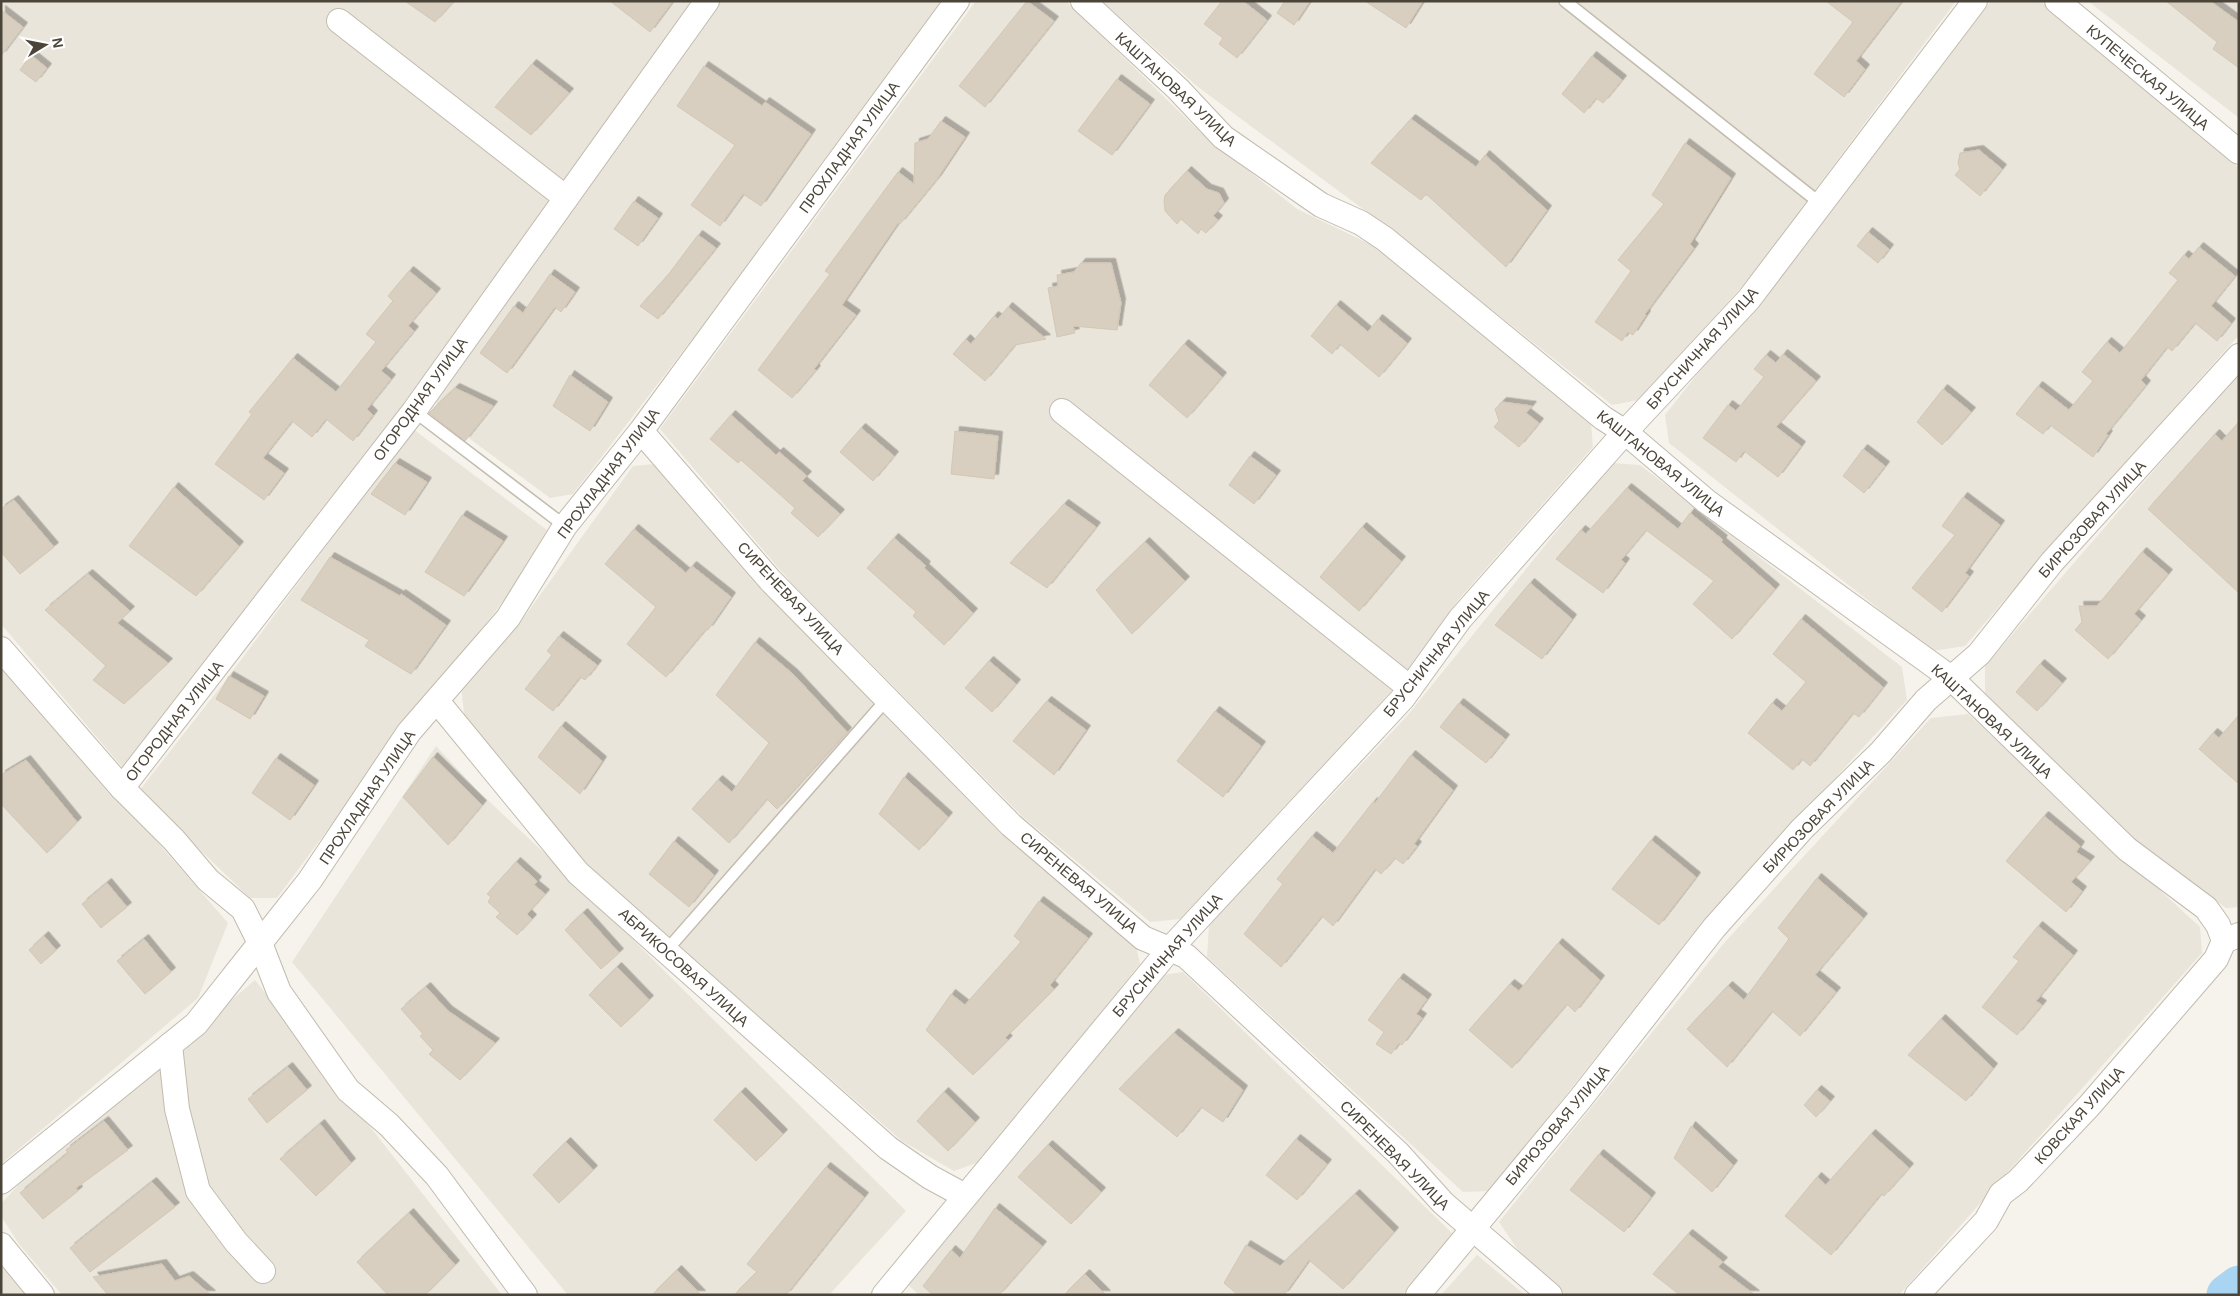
<svg xmlns="http://www.w3.org/2000/svg" width="2240" height="1296" viewBox="0 0 2240 1296" font-family="Arial,sans-serif">
	<defs>
		<filter id="shadow"><feDropShadow dx="4.5" dy="-4.5" stdDeviation="0" flood-color="#0004"/></filter>
	</defs>
	<rect width="100%" height="100%" fill="#f6f3ec"/>
	<g fill="#eae5da">
		<path d="M 1,1 L 694,1 L 409,396 L 122,767 L 1,624 Z"/>
		<path d="M 718,1 L 946,1 L 773,234 L 573,494 L 550,498 L 443,419 L 435,399 Z"/>
		<path d="M 976,1 L 1066,1 L 1200,132 L 1297,209 L 1376,247 L 1591,424 L 1593,447 L 1459,599 L 1398,684 L 1180,919 L 1150,922 L 1023,817 L 793,585 L 660,429 Z"/>
		<path d="M 1102,1 L 1956,1 L 1747,281 L 1639,400 L 1612,405 L 1390,229 L 1198,87 Z"/>
		<path d="M 1991,1 L 2040,1 L 2239,168 L 2239,335 L 2050,547 L 1965,646 L 1932,651 L 1669,443 L 1665,415 Z"/>
		<path d="M 2088,1 L 2239,1 L 2239,118 Z"/>
		<path d="M 2239,372 L 2239,907 L 2226,908 L 2141,847 L 1985,693 L 1985,666 Z"/>
		<path d="M 413,429 L 547,530 L 506,598 L 418,708 L 277,898 L 250,898 L 139,791 L 229,676 Z"/>
		<path d="M 1612,463 L 1640,465 L 1902,667 L 1907,700 L 1706,918 L 1490,1191 L 1463,1192 L 1207,957 L 1209,925 L 1407,716 Z"/>
		<path d="M 655,464 L 755,583 L 1002,832 L 1136,946 L 1140,964 L 982,1161 L 954,1171 L 902,1141 L 596,874 L 465,721 L 461,687 L 517,627 L 633,466 Z"/>
		<path d="M 1,663 L 228,923 L 198,998 L 1,1164 Z"/>
		<path d="M 1968,714 L 2200,927 L 2202,953 L 1899,1295 L 1566,1295 L 1528,1265 L 1499,1222 L 1725,942 L 1931,718 Z"/>
		<path d="M 436,746 L 477,790 L 571,878 L 906,1211 L 829,1295 L 568,1295 L 292,962 Z"/>
		<path d="M 1183,972 L 1453,1234 L 1402,1295 L 919,1295 L 899,1276 L 1162,975 Z"/>
		<path d="M 255,980 L 502,1295 L 62,1295 L 19,1244 L 1,1216 L 1,1204 L 29,1173 Z"/>
		<path d="M 1477,1255 L 1525,1295 L 1441,1295 Z"/>
		<path d="M 1,1261 L 28,1295 L 1,1295 Z"/>
	</g>
	<g fill="none" stroke-linecap="round" stroke-linejoin="round">
		<path stroke="#a9d4f2" stroke-width="41" d="M 2227,1295 L 2239,1286"/>
	</g>
	<g fill="#d8cfc1" stroke="#d3c7b4" filter="url(#shadow)">
		<path d="M 405,1 L 454,1 L 435,22 Z"/>
		<path d="M 610,1 L 673,1 L 650,32 Z"/>
		<path d="M 1027,1 L 1054,21 L 985,107 L 959,86 Z"/>
		<path d="M 1222,1 L 1243,1 L 1267,20 L 1237,58 L 1219,44 L 1223,38 L 1204,24 Z"/>
		<path d="M 1285,1 L 1310,1 L 1294,25 L 1277,13 Z"/>
		<path d="M 1365,1 L 1423,1 L 1406,28 Z"/>
		<path d="M 1826,1 L 1902,1 L 1856,61 L 1865,69 L 1844,97 L 1814,74 L 1853,22 Z"/>
		<path d="M 2166,1 L 2210,1 L 2239,22 L 2239,68 L 2213,49 L 2217,42 Z"/>
		<path d="M 1,10 L 23,27 L 1,56 Z"/>
		<path d="M 31,55 L 47,68 L 36,82 L 20,70 Z"/>
		<path d="M 1592,56 L 1622,80 L 1603,103 L 1596,98 L 1584,113 L 1562,94 Z"/>
		<path d="M 532,64 L 569,93 L 531,135 L 495,107 Z"/>
		<path d="M 704,66 L 762,106 L 765,102 L 811,134 L 761,206 L 743,194 L 720,226 L 691,205 L 735,145 L 677,106 Z"/>
		<path d="M 1117,79 L 1150,104 L 1112,155 L 1078,131 Z"/>
		<path d="M 1411,119 L 1476,167 L 1485,155 L 1547,210 L 1506,267 L 1426,194 L 1421,200 L 1371,163 Z"/>
		<path d="M 941,121 L 965,137 L 937,179 L 900,224 L 898,223 L 842,305 L 856,315 L 814,369 L 816,370 L 792,398 L 758,370 L 830,274 L 825,271 L 898,172 L 914,184 L 915,143 L 928,139 Z"/>
		<path d="M 1685,143 L 1731,178 L 1690,244 L 1694,248 L 1645,314 L 1646,315 L 1633,335 L 1628,332 L 1622,341 L 1595,322 L 1631,271 L 1618,260 L 1664,204 L 1652,195 Z"/>
		<path d="M 1979,150 L 2002,169 L 1980,196 L 1955,175 L 1960,169 L 1958,163 L 1960,153 Z"/>
		<path d="M 1187,171 L 1207,189 L 1219,193 L 1224,203 L 1213,216 L 1218,220 L 1206,233 L 1201,229 L 1198,234 L 1181,219 L 1177,224 L 1165,211 L 1164,201 L 1165,195 Z"/>
		<path d="M 634,201 L 658,218 L 638,246 L 614,229 Z"/>
		<path d="M 1868,232 L 1889,249 L 1878,263 L 1857,246 Z"/>
		<path d="M 698,235 L 716,248 L 658,319 L 640,306 L 668,275 Z"/>
		<path d="M 2199,247 L 2235,276 L 2211,306 L 2231,323 L 2217,341 L 2195,323 L 2172,351 L 2167,347 L 2141,380 L 2146,385 L 2106,434 L 2108,435 L 2093,457 L 2050,425 L 2043,434 L 2016,414 L 2038,386 L 2069,410 L 2093,381 L 2082,372 L 2107,342 L 2120,353 L 2178,280 L 2169,273 L 2184,255 L 2189,259 Z"/>
		<path d="M 1081,263 L 1111,263 L 1121,303 L 1117,330 L 1073,326 L 1075,333 L 1057,337 L 1048,288 L 1058,286 L 1057,275 L 1074,272 Z"/>
		<path d="M 409,271 L 436,293 L 408,326 L 414,331 L 381,371 L 391,379 L 367,409 L 373,415 L 353,441 L 326,419 L 312,437 L 292,421 L 263,458 L 284,473 L 264,500 L 215,464 L 252,414 L 249,412 L 293,358 L 336,392 L 376,342 L 366,334 L 393,301 L 388,296 Z"/>
		<path d="M 550,274 L 575,292 L 561,312 L 555,307 L 507,373 L 480,353 L 514,306 L 523,313 Z"/>
		<path d="M 1336,305 L 1368,332 L 1378,319 L 1407,343 L 1379,377 L 1340,344 L 1332,354 L 1311,336 Z"/>
		<path d="M 1008,307 L 1046,339 L 1015,345 L 985,381 L 953,354 L 966,339 L 971,344 L 994,316 L 998,319 Z"/>
		<path d="M 1184,344 L 1222,377 L 1187,418 L 1149,385 Z"/>
		<path d="M 1783,354 L 1816,381 L 1776,427 L 1801,446 L 1778,477 L 1744,451 L 1736,462 L 1703,438 L 1728,405 L 1736,411 L 1764,377 L 1754,369 L 1766,355 L 1776,363 Z"/>
		<path d="M 570,375 L 608,402 L 590,431 L 553,406 Z"/>
		<path d="M 455,388 L 493,406 L 465,441 L 429,413 Z"/>
		<path d="M 1943,389 L 1971,412 L 1942,445 L 1917,422 Z"/>
		<path d="M 1502,402 L 1532,406 L 1526,413 L 1539,423 L 1519,447 L 1494,427 L 1499,421 L 1495,409 Z"/>
		<path d="M 731,415 L 776,455 L 779,452 L 807,476 L 802,481 L 840,514 L 818,537 L 791,513 L 795,508 L 741,460 L 738,463 L 710,439 Z"/>
		<path d="M 2239,422 L 2239,593 L 2148,509 L 2215,434 L 2222,441 Z"/>
		<path d="M 861,428 L 894,456 L 873,481 L 840,452 Z"/>
		<path d="M 955,431 L 998,436 L 994,479 L 951,474 Z"/>
		<path d="M 1863,449 L 1885,466 L 1864,493 L 1843,476 Z"/>
		<path d="M 1250,456 L 1276,475 L 1254,504 L 1229,485 Z"/>
		<path d="M 395,463 L 427,482 L 405,515 L 371,494 Z"/>
		<path d="M 174,487 L 239,546 L 196,596 L 129,546 Z"/>
		<path d="M 1627,488 L 1678,529 L 1690,513 L 1723,540 L 1721,542 L 1775,589 L 1732,639 L 1693,604 L 1714,581 L 1646,530 L 1621,560 L 1625,563 L 1603,593 L 1556,559 L 1581,530 L 1586,534 Z"/>
		<path d="M 1963,497 L 2000,525 L 1965,573 L 1969,576 L 1942,612 L 1912,588 L 1955,535 L 1942,526 Z"/>
		<path d="M 14,500 L 54,547 L 20,574 L 1,552 L 1,509 Z"/>
		<path d="M 1064,504 L 1096,527 L 1047,588 L 1010,563 Z"/>
		<path d="M 462,515 L 503,541 L 464,596 L 425,572 Z"/>
		<path d="M 1362,527 L 1401,561 L 1359,611 L 1320,577 Z"/>
		<path d="M 634,529 L 686,573 L 692,566 L 731,597 L 708,630 L 706,629 L 666,677 L 627,644 L 656,607 L 605,564 Z"/>
		<path d="M 894,538 L 926,566 L 924,568 L 973,613 L 944,645 L 913,616 L 916,612 L 867,568 Z"/>
		<path d="M 1145,542 L 1185,581 L 1132,634 L 1096,590 Z"/>
		<path d="M 2142,552 L 2168,574 L 2134,614 L 2141,620 L 2108,659 L 2075,630 L 2082,622 L 2079,606 L 2097,606 Z"/>
		<path d="M 330,557 L 400,596 L 401,594 L 446,625 L 411,674 L 365,646 L 369,640 L 301,600 Z"/>
		<path d="M 88,574 L 130,611 L 117,623 L 168,663 L 124,704 L 93,680 L 106,666 L 45,610 Z"/>
		<path d="M 1530,583 L 1572,619 L 1542,659 L 1495,625 Z"/>
		<path d="M 1801,619 L 1883,687 L 1859,717 L 1853,713 L 1810,766 L 1802,759 L 1793,770 L 1748,733 L 1772,703 L 1782,711 L 1806,682 L 1773,654 Z"/>
		<path d="M 559,636 L 597,665 L 585,680 L 580,677 L 553,711 L 525,689 L 552,655 L 547,651 Z"/>
		<path d="M 755,642 L 793,674 L 847,732 L 777,809 L 767,799 L 729,843 L 692,809 L 718,780 L 732,792 L 769,743 L 716,695 Z"/>
		<path d="M 989,661 L 1016,684 L 992,712 L 965,688 Z"/>
		<path d="M 2040,664 L 2062,683 L 2037,711 L 2016,692 Z"/>
		<path d="M 229,676 L 264,696 L 250,719 L 216,699 Z"/>
		<path d="M 1047,701 L 1086,730 L 1054,775 L 1013,741 Z"/>
		<path d="M 1459,703 L 1505,739 L 1486,763 L 1440,727 Z"/>
		<path d="M 1215,711 L 1261,746 L 1223,797 L 1177,761 Z"/>
		<path d="M 2239,715 L 2239,784 L 2199,749 L 2213,733 L 2219,738 Z"/>
		<path d="M 561,726 L 602,761 L 580,794 L 538,757 Z"/>
		<path d="M 1411,755 L 1453,790 L 1414,844 L 1417,846 L 1403,864 L 1395,858 L 1381,874 L 1375,869 L 1333,926 L 1322,916 L 1281,967 L 1244,934 L 1283,884 L 1277,879 L 1312,836 L 1333,853 L 1373,802 L 1375,803 Z"/>
		<path d="M 433,757 L 482,805 L 448,845 L 403,797 Z"/>
		<path d="M 276,758 L 314,785 L 290,820 L 252,793 Z"/>
		<path d="M 26,760 L 77,822 L 47,853 L 1,804 L 1,775 Z"/>
		<path d="M 904,777 L 948,817 L 919,850 L 879,814 Z"/>
		<path d="M 2044,816 L 2080,846 L 2076,852 L 2090,861 L 2071,882 L 2082,891 L 2066,912 L 2006,861 Z"/>
		<path d="M 1651,840 L 1696,877 L 1659,925 L 1612,889 Z"/>
		<path d="M 674,841 L 714,875 L 689,907 L 649,874 Z"/>
		<path d="M 516,862 L 537,881 L 534,885 L 545,894 L 527,914 L 532,919 L 517,935 L 496,917 L 500,913 L 488,902 L 491,897 L 487,894 Z"/>
		<path d="M 1817,878 L 1863,918 L 1815,975 L 1836,992 L 1800,1036 L 1772,1011 L 1727,1067 L 1687,1029 L 1728,986 L 1744,1000 L 1789,939 L 1778,928 Z"/>
		<path d="M 107,883 L 127,907 L 101,928 L 82,904 Z"/>
		<path d="M 1039,901 L 1088,938 L 1050,985 L 1054,989 L 1005,1038 L 1008,1040 L 973,1075 L 926,1030 L 951,994 L 965,1005 L 1021,942 L 1014,936 Z"/>
		<path d="M 583,913 L 619,953 L 601,969 L 565,930 Z"/>
		<path d="M 2038,926 L 2073,955 L 2036,1001 L 2042,1005 L 2017,1035 L 1982,1007 L 2019,961 L 2013,957 Z"/>
		<path d="M 44,936 L 56,950 L 41,964 L 29,950 Z"/>
		<path d="M 144,939 L 171,972 L 145,994 L 117,961 Z"/>
		<path d="M 1558,943 L 1600,980 L 1575,1012 L 1567,1004 L 1512,1068 L 1469,1030 L 1510,984 L 1519,991 Z"/>
		<path d="M 617,967 L 649,1000 L 621,1027 L 589,995 Z"/>
		<path d="M 1399,978 L 1427,999 L 1416,1014 L 1422,1018 L 1402,1045 L 1399,1043 L 1391,1054 L 1376,1044 L 1384,1032 L 1368,1020 Z"/>
		<path d="M 426,987 L 448,1011 L 495,1043 L 460,1080 L 429,1054 L 433,1050 L 420,1036 L 423,1034 L 401,1009 Z"/>
		<path d="M 1941,1019 L 1993,1068 L 1966,1101 L 1908,1055 Z"/>
		<path d="M 1174,1033 L 1243,1090 L 1223,1122 L 1201,1107 L 1177,1137 L 1119,1089 Z"/>
		<path d="M 288,1067 L 307,1090 L 267,1123 L 248,1099 Z"/>
		<path d="M 1817,1090 L 1830,1101 L 1816,1117 L 1804,1105 Z"/>
		<path d="M 741,1092 L 783,1134 L 756,1161 L 714,1120 Z"/>
		<path d="M 944,1092 L 975,1122 L 948,1151 L 917,1121 Z"/>
		<path d="M 104,1121 L 128,1150 L 76,1188 L 78,1191 L 43,1219 L 20,1193 L 68,1153 L 66,1150 Z"/>
		<path d="M 320,1124 L 351,1163 L 316,1196 L 280,1159 Z"/>
		<path d="M 1691,1126 L 1733,1165 L 1712,1192 L 1674,1158 Z"/>
		<path d="M 1871,1134 L 1909,1168 L 1884,1196 L 1881,1194 L 1831,1255 L 1785,1216 L 1817,1177 L 1826,1185 Z"/>
		<path d="M 1296,1139 L 1327,1164 L 1297,1200 L 1266,1175 Z"/>
		<path d="M 566,1142 L 593,1170 L 559,1203 L 533,1175 Z"/>
		<path d="M 1048,1145 L 1101,1192 L 1071,1224 L 1018,1177 Z"/>
		<path d="M 1599,1154 L 1651,1197 L 1624,1232 L 1570,1190 Z"/>
		<path d="M 826,1167 L 864,1197 L 786,1295 L 734,1295 L 757,1272 L 747,1264 Z"/>
		<path d="M 152,1182 L 175,1207 L 90,1272 L 70,1248 Z"/>
		<path d="M 1355,1194 L 1394,1232 L 1343,1289 L 1309,1260 L 1284,1295 L 1238,1295 L 1224,1283 L 1246,1245 L 1280,1266 Z"/>
		<path d="M 995,1208 L 1042,1246 L 999,1295 L 933,1295 L 923,1286 L 951,1250 L 960,1258 Z"/>
		<path d="M 409,1213 L 455,1265 L 425,1295 L 388,1295 L 357,1262 Z"/>
		<path d="M 1688,1234 L 1723,1262 L 1718,1267 L 1755,1295 L 1680,1295 L 1653,1274 Z"/>
		<path d="M 162,1264 L 175,1281 L 189,1276 L 211,1295 L 108,1295 L 93,1277 Z"/>
		<path d="M 677,1270 L 701,1295 L 652,1295 Z"/>
		<path d="M 1085,1274 L 1106,1295 L 1064,1295 Z"/>
	</g>
	<g fill="none" stroke-linecap="round" stroke-linejoin="round">
		<defs>
			<g id="service">
				<path d="M 1565,1 L 1821,204"/>
				<path d="M 414,411 L 565,526"/>
				<path d="M 666,951 L 887,699"/>
			</g>
			<g id="minor">
				<path d="M 1083,1 L 1178,89 L 1223,137 L 1321,205 L 1361,223 L 1385,239 L 1603,418 L 1625,432 L 1706,501 L 1951,678 L 2127,849 L 2206,908 L 2218,925 L 2224,941"/>
				<path d="M 2057,1 L 2239,152"/>
				<path d="M 339,21 L 566,198"/>
				<path d="M 1062,411 L 1410,688"/>
				<path d="M 641,431 L 770,580 L 1011,825 L 1143,938 L 1186,956 L 1398,1153 L 1443,1203 L 1550,1295"/>
				<path d="M 1,649 L 122,788 L 174,840 L 208,880 L 243,909 L 260,943 L 279,992 L 348,1090 L 389,1125 L 437,1176 L 525,1295"/>
				<path d="M 437,701 L 578,873 L 888,1148 L 930,1177 L 965,1196"/>
				<path d="M 122,788 L 414,411 L 707,1"/>
				<path d="M 170,1045 L 177,1109 L 198,1191 L 236,1242 L 263,1271"/>
				<path d="M 1,1182 L 196,1024 L 310,880 L 409,732 L 508,618 L 565,526 L 641,431 L 957,1"/>
				<path d="M 1,1245 L 42,1295"/>
				<path d="M 884,1295 L 1169,950 L 1403,698 L 1460,619 L 1625,432 L 1749,299 L 1975,1"/>
				<path d="M 1418,1295 L 1581,1098 L 1714,928 L 1802,829 L 1881,752 L 1926,700 L 1979,654 L 2052,562 L 2239,356"/>
				<path d="M 1917,1295 L 1986,1221 L 2001,1194 L 2018,1181 L 2089,1106 L 2216,959 L 2224,941 L 2239,935"/>
			</g>
		</defs>
		<use href="#service" stroke="#c2bbae" stroke-width="14"/>
		<use href="#minor" stroke="#c2bbae" stroke-width="26"/>
		<use href="#service" stroke="#fff" stroke-width="11"/>
		<use href="#minor" stroke="#fff" stroke-width="24"/>
	</g>
	<g text-anchor="middle" dominant-baseline="central" stroke-width="4" stroke-linejoin="round" paint-order="stroke">
		<g font-size="15" fill="#4b4439" stroke="#fff">
			<text transform="translate(2148 77) rotate(40)">КУПЕЧЕСКАЯ УЛИЦА</text>
			<text transform="translate(1176 89) rotate(43)">КАШТАНОВАЯ УЛИЦА</text>
			<text transform="translate(849 147) rotate(-54)">ПРОХЛАДНАЯ УЛИЦА</text>
			<text transform="translate(1702 348) rotate(-48)">БРУСНИЧНАЯ УЛИЦА</text>
			<text transform="translate(420 399) rotate(-54)">ОГОРОДНАЯ УЛИЦА</text>
			<text transform="translate(1661 463) rotate(39)">КАШТАНОВАЯ УЛИЦА</text>
			<text transform="translate(608 473) rotate(-53)">ПРОХЛАДНАЯ УЛИЦА</text>
			<text transform="translate(2092 519) rotate(-48)">БИРЮЗОВАЯ УЛИЦА</text>
			<text transform="translate(791 598) rotate(47)">СИРЕНЕВАЯ УЛИЦА</text>
			<text transform="translate(1436 653) rotate(-51)">БРУСНИЧНАЯ УЛИЦА</text>
			<text transform="translate(174 721) rotate(-52)">ОГОРОДНАЯ УЛИЦА</text>
			<text transform="translate(1992 721) rotate(43)">КАШТАНОВАЯ УЛИЦА</text>
			<text transform="translate(367 797) rotate(-56)">ПРОХЛАДНАЯ УЛИЦА</text>
			<text transform="translate(1818 816) rotate(-46)">БИРЮЗОВАЯ УЛИЦА</text>
			<text transform="translate(1079 882) rotate(40)">СИРЕНЕВАЯ УЛИЦА</text>
			<text transform="translate(1167 955) rotate(-49)">БРУСНИЧНАЯ УЛИЦА</text>
			<text transform="translate(684 967) rotate(42)">АБРИКОСОВАЯ УЛИЦА</text>
			<text transform="translate(2079 1115) rotate(-48)">КОВСКАЯ УЛИЦА</text>
			<text transform="translate(1557 1125) rotate(-50)">БИРЮЗОВАЯ УЛИЦА</text>
			<text transform="translate(1395 1155) rotate(45)">СИРЕНЕВАЯ УЛИЦА</text>
		</g>
	</g>
	<rect width="2240" height="1296" fill="none" stroke="#4b4439" stroke-width="5"/>
	<g transform="translate(45 45) rotate(80)" stroke="#ffffff" stroke-width="4" paint-order="stroke">
	<path d="M0-4L9 19L0 12L-9 19Z" fill="#4b4439"/>
	<text y="-8" font-size="14" font-weight="bold" text-anchor="middle" fill="#4b4439">N</text>
	</g>
</svg>
